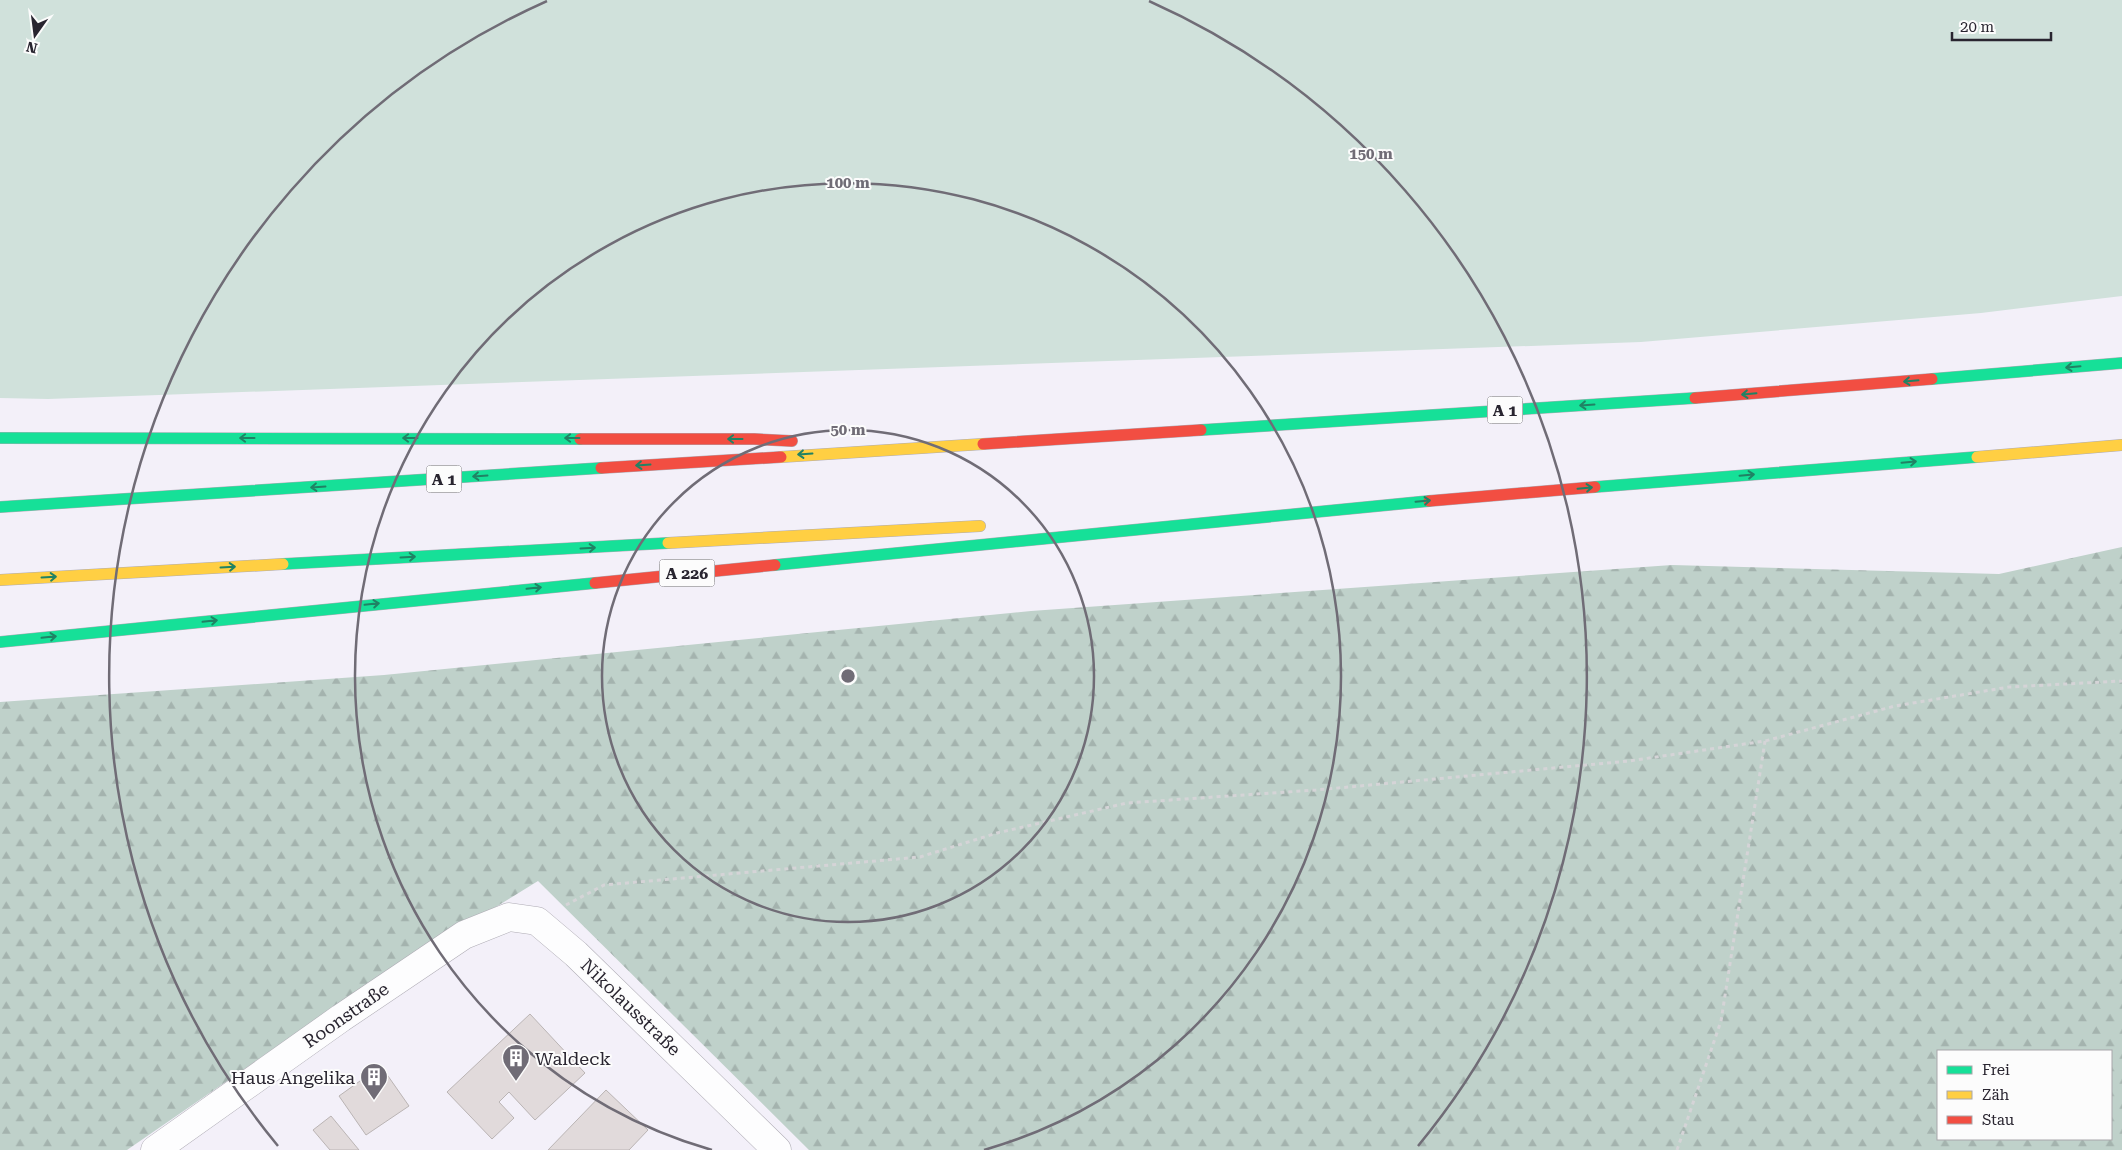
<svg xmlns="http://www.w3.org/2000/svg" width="2122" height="1150" viewBox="0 0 2122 1150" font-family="'Roboto Serif',serif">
	<defs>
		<pattern id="forest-firs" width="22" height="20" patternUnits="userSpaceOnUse" patternTransform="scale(1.25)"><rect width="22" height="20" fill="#bfd1ca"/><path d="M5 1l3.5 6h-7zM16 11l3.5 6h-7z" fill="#a4b3ae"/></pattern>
	</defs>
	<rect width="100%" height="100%" fill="#f3f0f9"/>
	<path fill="#d0e1db" d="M 0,0 L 2122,0 L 2122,296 L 1981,313 L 1641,342 L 48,399 L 0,398 Z"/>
	<path fill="url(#forest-firs)" fill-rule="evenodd" d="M 2122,547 L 2122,1150 L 809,1150 L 538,881 L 340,1003 L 127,1150 L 0,1150 L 0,702 L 384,675 L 1031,611 L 1672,565 L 1999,574 ZM 1938,1051 L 2111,1051 L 2111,1139 L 1938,1139 Z"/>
	<g fill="#e1dadb" stroke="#bab4b4">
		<path d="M 530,1014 L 585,1073 L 535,1120 L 509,1092 L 499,1102 L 514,1118 L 492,1139 L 447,1092 Z"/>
		<path d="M 381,1066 L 409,1106 L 366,1135 L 339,1096 Z"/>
		<path d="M 606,1090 L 648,1130 L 629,1150 L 548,1150 Z"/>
		<path d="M 331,1116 L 359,1150 L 330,1150 L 313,1130 Z"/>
	</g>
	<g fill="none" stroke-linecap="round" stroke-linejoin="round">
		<defs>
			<path id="street" d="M 155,1150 L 341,1018 L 464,935 L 509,917 L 537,921 L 576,954 L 777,1150"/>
			<g id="fast">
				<path d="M 1932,379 L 2122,363"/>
				<path d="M 1201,430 L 1695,398"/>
				<path d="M 0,438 L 580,439"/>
				<path d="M 1595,487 L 1977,457"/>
				<path d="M 0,507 L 601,468"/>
				<path d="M 283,564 L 668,543"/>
				<path d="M 775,565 L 1429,501"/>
				<path d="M 0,642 L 595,583"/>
			</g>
			<g id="slow">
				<path d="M 781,457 L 983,444"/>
				<path d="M 1977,457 L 2122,445"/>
				<path d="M 668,543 L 980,526"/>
				<path d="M 0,580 L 283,564"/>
			</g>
			<g id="jam">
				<path d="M 1695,398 L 1932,379"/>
				<path d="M 580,439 L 754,439 L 792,441"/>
				<path d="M 983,444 L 1201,430"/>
				<path d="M 601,468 L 781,457"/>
				<path d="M 1429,501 L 1595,487"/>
				<path d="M 595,583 L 775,565"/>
			</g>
		</defs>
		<use href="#street" stroke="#aeabb4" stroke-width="29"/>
		<use href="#fast" stroke="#aeabb4" stroke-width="12"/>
		<use href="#slow" stroke="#aeabb4" stroke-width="12"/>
		<use href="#jam" stroke="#aeabb4" stroke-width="12"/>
		<g stroke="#d5d4d7" stroke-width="3" stroke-dasharray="4 4" stroke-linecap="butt">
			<path d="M 566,905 L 604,885 L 920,857 L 997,833 L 1127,803 L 1316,790 L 1629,761 L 1765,741 L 1895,706 L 2009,687 L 2122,681"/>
			<path d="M 1677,1150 L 1721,1021 L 1765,741"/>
		</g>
		<use href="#street" stroke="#fdfdfe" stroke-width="28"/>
		<use href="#fast" stroke="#16e098" stroke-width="11"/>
		<use href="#slow" stroke="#ffcf43" stroke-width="11"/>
		<use href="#jam" stroke="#f24e42" stroke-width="11"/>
	</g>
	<defs><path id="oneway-shaft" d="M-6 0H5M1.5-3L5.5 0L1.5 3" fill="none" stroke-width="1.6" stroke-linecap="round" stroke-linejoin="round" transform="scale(1.25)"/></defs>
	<g stroke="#208264">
		<use href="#oneway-shaft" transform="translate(2073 367) rotate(175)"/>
		<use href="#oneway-shaft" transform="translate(1911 381) rotate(175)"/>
		<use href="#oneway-shaft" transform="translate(1749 394) rotate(175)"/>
		<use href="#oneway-shaft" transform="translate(1587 405) rotate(176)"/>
		<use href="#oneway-shaft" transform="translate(247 438) rotate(-180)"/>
		<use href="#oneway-shaft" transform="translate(410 438) rotate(-180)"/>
		<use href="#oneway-shaft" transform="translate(572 438) rotate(-180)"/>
		<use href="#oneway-shaft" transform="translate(735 439) rotate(-180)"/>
		<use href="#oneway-shaft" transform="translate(805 454) rotate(176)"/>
		<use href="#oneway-shaft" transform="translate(1909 462) rotate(-5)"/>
		<use href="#oneway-shaft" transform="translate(643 465) rotate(176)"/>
		<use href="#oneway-shaft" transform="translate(1747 475) rotate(-5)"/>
		<use href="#oneway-shaft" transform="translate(480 476) rotate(176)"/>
		<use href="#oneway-shaft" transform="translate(318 487) rotate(176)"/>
		<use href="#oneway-shaft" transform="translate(1585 488) rotate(-5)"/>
		<use href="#oneway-shaft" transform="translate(1423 501) rotate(-5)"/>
		<use href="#oneway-shaft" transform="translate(588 548) rotate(-3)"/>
		<use href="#oneway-shaft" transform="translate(408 557) rotate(-3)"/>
		<use href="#oneway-shaft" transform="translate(228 567) rotate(-3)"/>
		<use href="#oneway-shaft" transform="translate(49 577) rotate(-3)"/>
		<use href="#oneway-shaft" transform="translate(534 588) rotate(-6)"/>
		<use href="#oneway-shaft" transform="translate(372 604) rotate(-6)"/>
		<use href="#oneway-shaft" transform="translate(210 621) rotate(-6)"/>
		<use href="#oneway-shaft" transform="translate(49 637) rotate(-6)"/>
	</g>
	<g fill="none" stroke="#706c76" stroke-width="2.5">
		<circle cx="848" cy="676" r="246"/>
		<path d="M712 1150A493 493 0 1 1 984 1150"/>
		<path d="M278 1146A739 739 0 0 1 547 1M1149 1A739 739 0 0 1 1418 1146"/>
	</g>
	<defs>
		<symbol id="building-pin" viewBox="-11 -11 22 30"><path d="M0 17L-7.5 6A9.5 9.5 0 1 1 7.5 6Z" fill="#706c76" stroke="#fcfcfc"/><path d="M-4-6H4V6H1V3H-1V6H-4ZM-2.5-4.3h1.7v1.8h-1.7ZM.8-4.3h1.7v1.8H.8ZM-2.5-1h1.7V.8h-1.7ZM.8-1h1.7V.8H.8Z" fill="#fff"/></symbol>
	</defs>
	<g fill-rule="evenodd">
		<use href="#building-pin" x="500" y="1042" width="32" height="43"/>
		<use href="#building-pin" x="358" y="1061" width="32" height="43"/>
	</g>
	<g text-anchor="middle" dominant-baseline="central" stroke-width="4" stroke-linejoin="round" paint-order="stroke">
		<g fill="#fcfcfc" stroke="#68666d" stroke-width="1">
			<rect x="1487.5" y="396.5" width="35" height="27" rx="4"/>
			<rect x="426.5" y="465.5" width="35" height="27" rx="4"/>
			<rect x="659.5" y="559.5" width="55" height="27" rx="4"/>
		</g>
		<g font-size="16" font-weight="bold" fill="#292530">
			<text x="1505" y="410">A 1</text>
			<text x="444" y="479">A 1</text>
			<text x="687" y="573">A 226</text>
		</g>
		<g font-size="18" fill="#292530" stroke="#fcfcfc">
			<text transform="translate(631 1007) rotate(44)">Nikolausstraße</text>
			<text transform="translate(346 1015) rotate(-35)">Roonstraße</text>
		</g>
		<g font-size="18" fill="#292530" stroke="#fcfcfc" text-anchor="start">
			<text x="535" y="1058">Waldeck</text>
			<text x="355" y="1077" text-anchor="end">Haus Angelika</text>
		</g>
	</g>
	<circle cx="848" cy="676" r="8" fill="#706c76" stroke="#fcfcfc" stroke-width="2.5"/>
	<g font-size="15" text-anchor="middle" font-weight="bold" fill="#706c76" stroke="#fcfcfc" stroke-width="4" stroke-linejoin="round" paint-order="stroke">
		<text x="1371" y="159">150 m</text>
		<text x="848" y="188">100 m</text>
		<text x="848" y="435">50 m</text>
	</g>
	<rect x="1937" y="1050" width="175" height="90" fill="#fcfcfc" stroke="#a8a6aa"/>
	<rect x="1947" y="1066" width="25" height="8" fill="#16e098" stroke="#a8a6aa"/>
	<text x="1982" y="1075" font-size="15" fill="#292530">Frei</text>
	<rect x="1947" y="1091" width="25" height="8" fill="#ffcf43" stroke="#a8a6aa"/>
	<text x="1982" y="1100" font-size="15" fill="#292530">Zäh</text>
	<rect x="1947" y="1116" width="25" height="8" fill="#f24e42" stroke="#a8a6aa"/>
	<text x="1982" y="1125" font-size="15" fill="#292530">Stau</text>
	<g transform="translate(35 35) rotate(194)" stroke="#fcfcfc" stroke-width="4" paint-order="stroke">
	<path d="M0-4L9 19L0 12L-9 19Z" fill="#292530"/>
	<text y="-8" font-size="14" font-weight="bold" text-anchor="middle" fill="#292530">N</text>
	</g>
	<path d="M1952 32v8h99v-8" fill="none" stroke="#292530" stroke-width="2.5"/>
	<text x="1960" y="32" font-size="15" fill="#292530" stroke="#fcfcfc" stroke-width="4" paint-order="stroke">20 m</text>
</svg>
